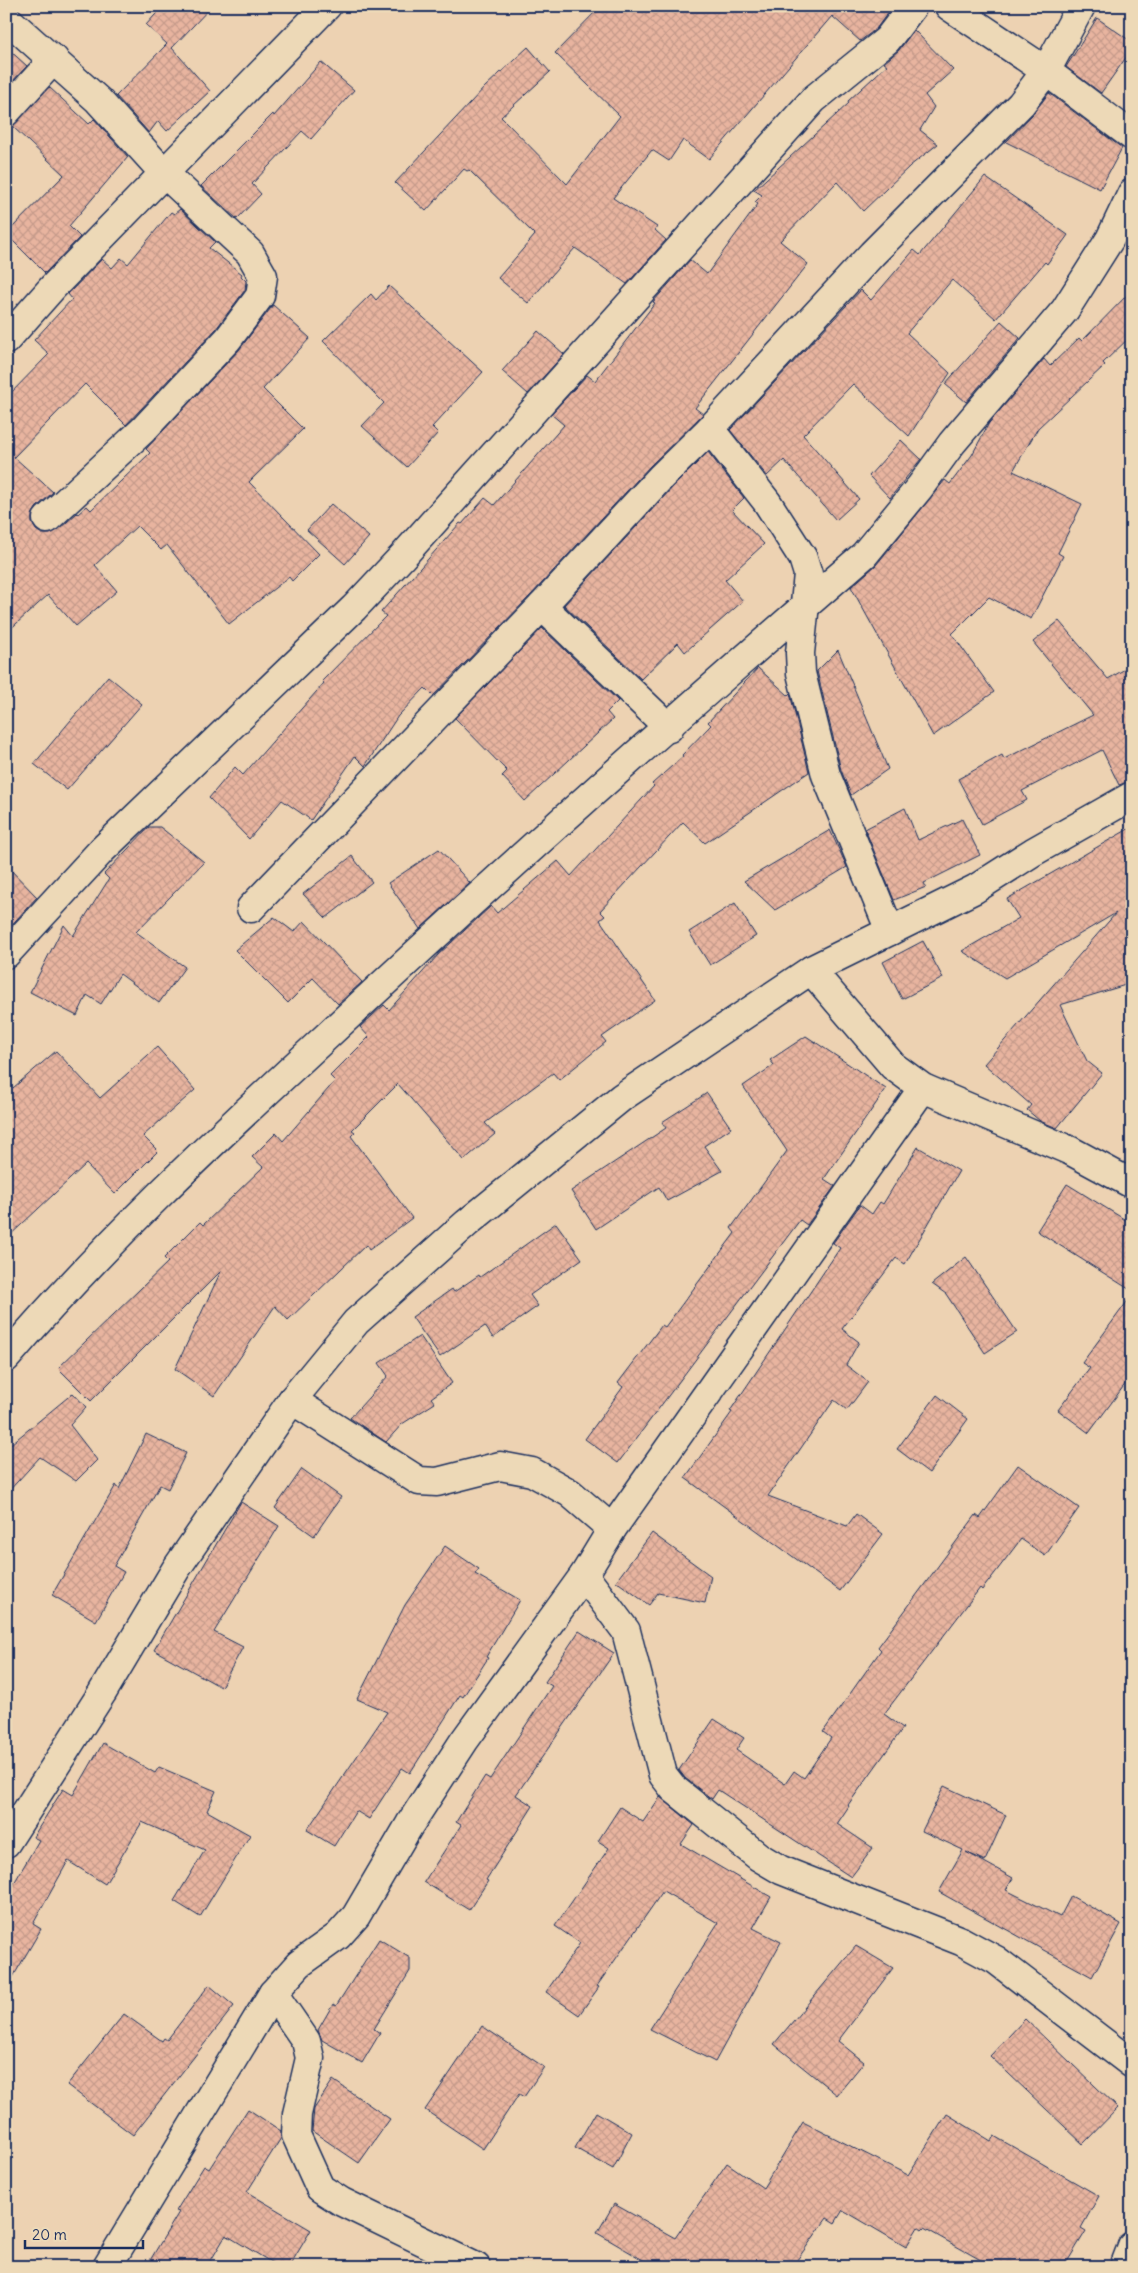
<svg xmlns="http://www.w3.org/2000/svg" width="1138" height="2273" viewBox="0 0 1138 2273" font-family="Delius,sans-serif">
	<defs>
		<pattern id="building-cross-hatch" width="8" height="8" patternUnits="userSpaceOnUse" patternTransform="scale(1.25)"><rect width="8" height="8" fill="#e8b49f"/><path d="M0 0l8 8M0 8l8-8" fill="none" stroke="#c69b8b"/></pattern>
	</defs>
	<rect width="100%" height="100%" fill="#edd2b2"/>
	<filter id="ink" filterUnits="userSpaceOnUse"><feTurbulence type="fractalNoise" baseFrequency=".02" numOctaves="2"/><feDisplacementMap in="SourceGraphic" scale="10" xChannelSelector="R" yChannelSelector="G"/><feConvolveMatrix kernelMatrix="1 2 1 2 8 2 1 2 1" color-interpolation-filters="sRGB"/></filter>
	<g filter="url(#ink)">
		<g fill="url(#building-cross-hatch)" stroke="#1b2f5e">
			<path d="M 163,6 L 212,6 L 172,48 L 210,91 L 167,131 L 158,121 L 149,133 L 116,96 L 167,44 L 146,25 Z"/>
			<path d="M 601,6 L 892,7 L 876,29 L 860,41 L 832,16 L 709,159 L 683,140 L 669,161 L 652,150 L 613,198 L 657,227 L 655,230 L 666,240 L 627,284 L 575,248 L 528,303 L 498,278 L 535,235 L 469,170 L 467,171 L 464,169 L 426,211 L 395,183 L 485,87 L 528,47 L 550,72 L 501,117 L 567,184 L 620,116 L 555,53 Z"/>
			<path d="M 1097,18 L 1132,42 L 1132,49 L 1101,93 L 1066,67 Z"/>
			<path d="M 914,30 L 953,70 L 925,95 L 934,107 L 920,130 L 938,144 L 910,166 L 863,211 L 837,182 L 780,241 L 808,264 L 695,408 L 703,414 L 650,466 L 531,595 L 433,696 L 425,688 L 398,716 L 365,766 L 355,756 L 311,820 L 282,800 L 249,839 L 209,798 L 235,767 L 243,775 L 324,683 L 322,681 L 386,616 L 381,612 L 460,523 L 462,524 L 485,498 L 494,505 L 564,425 L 551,414 L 587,375 L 595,381 L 655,303 L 653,302 L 690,260 L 707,274 L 758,204 L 755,202 L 762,195 L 754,190 L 849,103 L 848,101 L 887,65 L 884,63 L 899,50 Z"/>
			<path d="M 6,47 L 27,66 L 6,88 Z"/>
			<path d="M 321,62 L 354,90 L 311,139 L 302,131 L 252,184 L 261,194 L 237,219 L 201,186 L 273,114 L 274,116 Z"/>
			<path d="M 49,87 L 89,124 L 94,119 L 128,157 L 69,226 L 80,237 L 45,273 L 6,234 L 64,175 L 12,126 Z"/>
			<path d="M 1049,93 L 1122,148 L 1100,189 L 1006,142 L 1032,115 Z"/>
			<path d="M 985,177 L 1068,235 L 1047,264 L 1045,262 L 996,319 L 952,280 L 907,333 L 950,373 L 909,436 L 853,384 L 803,435 L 859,499 L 836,520 L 784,460 L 767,476 L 730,430 L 861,290 L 871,300 L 914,250 L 920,255 Z"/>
			<path d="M 180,209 L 215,242 L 209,248 L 242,274 L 241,276 L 246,281 L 245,290 L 216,329 L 126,425 L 85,384 L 14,457 L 53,492 L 36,508 L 32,515 L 32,523 L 36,530 L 42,534 L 50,534 L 58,530 L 77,513 L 78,514 L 87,506 L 91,510 L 150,453 L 146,449 L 239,350 L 273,305 L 310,338 L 263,389 L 303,429 L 249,482 L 319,554 L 292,581 L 289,577 L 229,624 L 167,545 L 161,550 L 137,526 L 95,565 L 117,591 L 76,626 L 48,595 L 6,633 L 6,398 L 49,354 L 34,340 L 72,299 L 68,294 L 102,259 L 112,268 L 121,258 L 128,264 L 171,212 L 174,214 Z"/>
			<path d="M 389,286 L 483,372 L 432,427 L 438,433 L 407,467 L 362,426 L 384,403 L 323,341 L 371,294 L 376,300 Z"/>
			<path d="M 1132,290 L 1132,335 L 1103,363 L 1105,365 L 1038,428 L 1013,471 L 1082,504 L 1058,553 L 1063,556 L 1031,619 L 989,597 L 952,634 L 994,692 L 933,736 L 851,587 L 876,565 L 945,480 L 950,484 L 972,455 L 989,423 L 1044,359 L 1050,366 L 1079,338 L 1082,341 Z"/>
			<path d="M 1001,321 L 1020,338 L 966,402 L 945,384 Z"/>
			<path d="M 538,331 L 564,354 L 528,394 L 502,371 Z"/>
			<path d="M 901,440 L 921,459 L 890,498 L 869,476 Z"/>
			<path d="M 708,452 L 744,498 L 732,510 L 764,544 L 725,580 L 743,601 L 685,652 L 678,643 L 641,679 L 564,605 L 672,488 Z"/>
			<path d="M 331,504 L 369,537 L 345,564 L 307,530 Z"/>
			<path d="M 1059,621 L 1108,679 L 1132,665 L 1132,780 L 1119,785 L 1102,750 L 1022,791 L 1027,800 L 982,824 L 958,779 L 1002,755 L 1004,759 L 1093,715 L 1033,642 Z"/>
			<path d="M 542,628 L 618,701 L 607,712 L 613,719 L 525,801 L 502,776 L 507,771 L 455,718 Z"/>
			<path d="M 838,650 L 888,769 L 851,795 L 841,770 L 817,671 Z"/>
			<path d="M 758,668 L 788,695 L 790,693 L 809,772 L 705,843 L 683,822 L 600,911 L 605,916 L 600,920 L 655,1000 L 602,1037 L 606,1042 L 559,1080 L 553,1073 L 485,1123 L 495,1134 L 464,1160 L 398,1084 L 352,1130 L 355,1132 L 351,1136 L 412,1218 L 369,1250 L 366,1245 L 288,1320 L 275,1306 L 214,1396 L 175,1369 L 221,1271 L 91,1401 L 58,1368 L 168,1262 L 164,1258 L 200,1222 L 203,1225 L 263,1167 L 252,1157 L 276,1133 L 283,1141 L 335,1081 L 330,1076 L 369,1037 L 360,1027 L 384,1005 L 389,1010 L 438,955 L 491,906 L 497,913 L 558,861 L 571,876 L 654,786 L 652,784 L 683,756 L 682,755 L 711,725 L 708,722 Z"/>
			<path d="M 108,676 L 142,704 L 67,790 L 34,764 Z"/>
			<path d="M 905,808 L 918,840 L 962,819 L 980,855 L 924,883 L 926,887 L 894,900 L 865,829 Z"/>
			<path d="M 149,827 L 160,827 L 204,862 L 136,932 L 185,967 L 159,1003 L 120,974 L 101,1004 L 87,995 L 77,1016 L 30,992 L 64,925 L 73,936 L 109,879 L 104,874 Z"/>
			<path d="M 1132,827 L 1132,983 L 1060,1005 L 1087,1061 L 1102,1073 L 1057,1128 L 1040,1121 L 1027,1110 L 1031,1105 L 984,1064 L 1116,913 L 1005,978 L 962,951 L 1019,918 L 1007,899 Z"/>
			<path d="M 830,830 L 847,867 L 775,910 L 744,881 Z"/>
			<path d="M 439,849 L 470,883 L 420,929 L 388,883 Z"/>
			<path d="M 352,856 L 372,882 L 326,918 L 303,894 Z"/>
			<path d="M 6,865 L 37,897 L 6,931 Z"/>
			<path d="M 735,903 L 756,936 L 710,965 L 689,932 Z"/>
			<path d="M 274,917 L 294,932 L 304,921 L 362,982 L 338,1004 L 313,978 L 288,1003 L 235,950 Z"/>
			<path d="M 923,941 L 943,978 L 902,999 L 883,962 Z"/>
			<path d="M 806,1036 L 886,1089 L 824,1179 L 835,1186 L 807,1225 L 800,1220 L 618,1463 L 585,1439 L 623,1387 L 618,1383 L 662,1325 L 665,1327 L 735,1233 L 731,1228 L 787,1151 L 743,1086 L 774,1065 L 770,1060 Z"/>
			<path d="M 157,1047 L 195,1090 L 143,1136 L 158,1151 L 115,1194 L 86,1164 L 6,1239 L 6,1094 L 56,1051 L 100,1098 Z"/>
			<path d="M 707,1093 L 731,1128 L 704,1146 L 722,1171 L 667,1201 L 659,1187 L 596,1229 L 571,1191 L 666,1128 L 662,1122 Z"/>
			<path d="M 918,1147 L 959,1171 L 905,1264 L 896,1258 L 842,1329 L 859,1342 L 846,1365 L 868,1382 L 847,1410 L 834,1400 L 768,1496 L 847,1526 L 856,1514 L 883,1534 L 840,1591 L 685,1478 L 732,1412 L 730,1411 L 840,1248 L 833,1243 L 860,1205 L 872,1214 L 880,1202 L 883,1204 Z"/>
			<path d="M 1067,1184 L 1132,1224 L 1132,1291 L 1037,1231 Z"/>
			<path d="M 556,1223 L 582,1259 L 530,1295 L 538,1306 L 493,1338 L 485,1326 L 440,1357 L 412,1317 L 452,1289 L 454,1292 L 479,1275 L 480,1277 Z"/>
			<path d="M 966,1257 L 1017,1332 L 985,1353 L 946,1294 L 932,1284 Z"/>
			<path d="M 1132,1295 L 1132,1375 L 1089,1433 L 1058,1410 L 1090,1368 L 1082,1363 Z"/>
			<path d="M 420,1336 L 452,1383 L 431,1398 L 435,1403 L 402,1424 L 386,1442 L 350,1418 L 388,1376 L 379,1363 Z"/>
			<path d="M 73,1393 L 86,1407 L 70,1425 L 97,1460 L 76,1481 L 40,1457 L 6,1494 L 6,1448 Z"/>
			<path d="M 937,1395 L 968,1419 L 929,1473 L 897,1449 Z"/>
			<path d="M 146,1434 L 186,1453 L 168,1489 L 160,1485 L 114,1566 L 124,1572 L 96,1621 L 52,1595 L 116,1485 L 119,1489 Z"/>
			<path d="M 1018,1465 L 1079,1508 L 1045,1556 L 1021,1539 L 982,1590 L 980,1588 L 884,1714 L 903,1728 L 848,1805 L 849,1806 L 837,1824 L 873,1848 L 851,1877 L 718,1790 L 712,1799 L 685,1778 L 679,1770 L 714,1719 L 744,1738 L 736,1750 L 785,1784 L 794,1771 L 804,1778 L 831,1738 L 823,1732 L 881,1650 L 878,1647 L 976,1515 L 980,1518 Z"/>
			<path d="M 302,1469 L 341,1497 L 314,1536 L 275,1508 Z"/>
			<path d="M 241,1502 L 279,1526 L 214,1632 L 243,1647 L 221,1687 L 154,1650 Z"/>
			<path d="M 652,1533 L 711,1576 L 705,1603 L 658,1593 L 649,1605 L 616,1581 Z"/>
			<path d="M 445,1546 L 479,1569 L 475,1574 L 520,1600 L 486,1657 L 488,1658 L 463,1697 L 460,1695 L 410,1773 L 402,1768 L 369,1819 L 356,1811 L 334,1846 L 307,1830 L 387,1712 L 357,1699 L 405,1605 Z"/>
			<path d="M 579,1631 L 614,1653 L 516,1795 L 533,1806 L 486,1880 L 488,1881 L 469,1910 L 424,1882 L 461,1825 L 456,1822 L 485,1776 L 490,1779 L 552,1686 L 545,1682 Z"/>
			<path d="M 103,1743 L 155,1773 L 159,1767 L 216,1791 L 207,1811 L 250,1835 L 200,1917 L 174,1901 L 205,1850 L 142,1822 L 105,1884 L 68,1861 L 33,1924 L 41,1929 L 6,1989 L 6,1897 L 39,1840 L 33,1837 L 63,1789 L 73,1795 Z"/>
			<path d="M 944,1786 L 1006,1815 L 985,1861 L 966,1852 L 1013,1878 L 1006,1890 L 1060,1917 L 1071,1896 L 1121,1924 L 1092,1977 L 939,1892 L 963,1850 L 922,1831 Z"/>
			<path d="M 660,1797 L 694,1825 L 681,1844 L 771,1897 L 753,1928 L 781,1942 L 715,2062 L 650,2029 L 718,1923 L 663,1891 L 597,1986 L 599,1987 L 579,2015 L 546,1992 L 580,1943 L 555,1926 L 609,1848 L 598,1841 L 620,1807 L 643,1822 Z"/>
			<path d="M 379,1939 L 410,1958 L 410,1971 L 374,2029 L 380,2033 L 362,2063 L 322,2040 L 318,2030 L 333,2004 L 336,2006 Z"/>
			<path d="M 856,1946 L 893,1968 L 838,2041 L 864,2062 L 837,2095 L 774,2044 Z"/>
			<path d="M 209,1985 L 234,2006 L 133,2135 L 67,2085 L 124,2014 L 162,2041 L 164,2038 L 167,2040 Z"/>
			<path d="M 1025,2019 L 1118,2108 L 1083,2144 L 990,2056 Z"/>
			<path d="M 482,2026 L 544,2067 L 524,2097 L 519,2094 L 483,2149 L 425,2110 Z"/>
			<path d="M 333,2080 L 390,2119 L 359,2163 L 312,2131 L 314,2109 Z"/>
			<path d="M 248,2109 L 281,2131 L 281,2138 L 247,2192 L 311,2230 L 289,2267 L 279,2267 L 226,2235 L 207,2267 L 146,2267 L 179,2212 L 176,2211 L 204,2166 L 209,2169 Z"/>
			<path d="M 596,2112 L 632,2133 L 613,2169 L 575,2148 Z"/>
			<path d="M 947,2114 L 991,2141 L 994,2136 L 1099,2196 L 1081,2228 L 1086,2231 L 1064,2267 L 993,2267 L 924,2228 L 922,2230 L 918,2227 L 906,2247 L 843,2210 L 835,2223 L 827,2218 L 792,2267 L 655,2267 L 597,2233 L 614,2204 L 675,2238 L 727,2163 L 763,2188 L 803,2122 L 908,2175 Z"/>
		</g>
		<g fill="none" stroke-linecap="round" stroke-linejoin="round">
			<defs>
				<g id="street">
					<path d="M 1081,6 L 1046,71 L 1132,136"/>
					<path d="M 6,18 L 98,100 L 164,173 L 250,253 L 263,276 L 260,296 L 228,339 L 143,430 L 47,519"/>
					<path d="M 6,112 L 54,59"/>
					<path d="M 6,340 L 53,287 L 327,6"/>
					<path d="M 542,606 L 669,728"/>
					<path d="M 251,908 L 542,606 L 661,477 L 710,429"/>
					<path d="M 890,931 L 826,775 L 801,673 L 800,653 L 808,574 L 803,558 L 767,502 L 710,429 L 872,254 L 1021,104 L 1046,71 L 949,6"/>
					<path d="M 6,954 L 102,850 L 354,608 L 402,557 L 814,99 L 887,40 L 913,6"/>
					<path d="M 811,970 L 893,1066 L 923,1088 L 1071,1151 L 1132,1184"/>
					<path d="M 6,1358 C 104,1243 216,1139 327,1036 C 502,872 682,712 864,555 L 920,487 L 952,443 L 1065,310 L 1110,239 L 1132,193"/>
					<path d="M 292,1400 L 419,1481 L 437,1482 L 500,1466 L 532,1472 L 570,1493 L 612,1529 L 584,1575 L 626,1631 L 663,1775 L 674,1789 L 759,1857 L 781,1870 L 961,1941 L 996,1960 L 1132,2064"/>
					<path d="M 612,1529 L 923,1088"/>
					<path d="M 6,1843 L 102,1693 L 176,1569 L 292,1400 L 356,1322 L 467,1223 L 622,1097 L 811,970 L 975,889 L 1033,852 L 1132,796"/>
					<path d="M 273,1993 L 306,2041 L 310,2058 L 297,2114 L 296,2135 L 320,2188 L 342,2202 L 476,2267"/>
					<path d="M 107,2267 L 273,1993 L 299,1964 L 338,1936 L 356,1916 L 410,1824 L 464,1741 L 584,1575"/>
					<path d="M 1124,2267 L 1132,2246"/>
				</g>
			</defs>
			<use href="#street" stroke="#1b2f5e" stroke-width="31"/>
			<use href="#street" stroke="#edd9b7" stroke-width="28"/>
		</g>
	</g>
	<rect width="1138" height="2273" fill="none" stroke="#edd9b7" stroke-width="25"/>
	<rect x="12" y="12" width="1113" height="2248" fill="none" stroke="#1b2f5e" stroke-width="2" filter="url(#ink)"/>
	<path d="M25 2240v8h118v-8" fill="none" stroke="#1b2f5e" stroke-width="2.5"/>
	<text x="32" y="2240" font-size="15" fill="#1b2f5e" stroke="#edd9b7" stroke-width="4" paint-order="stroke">20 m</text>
</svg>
